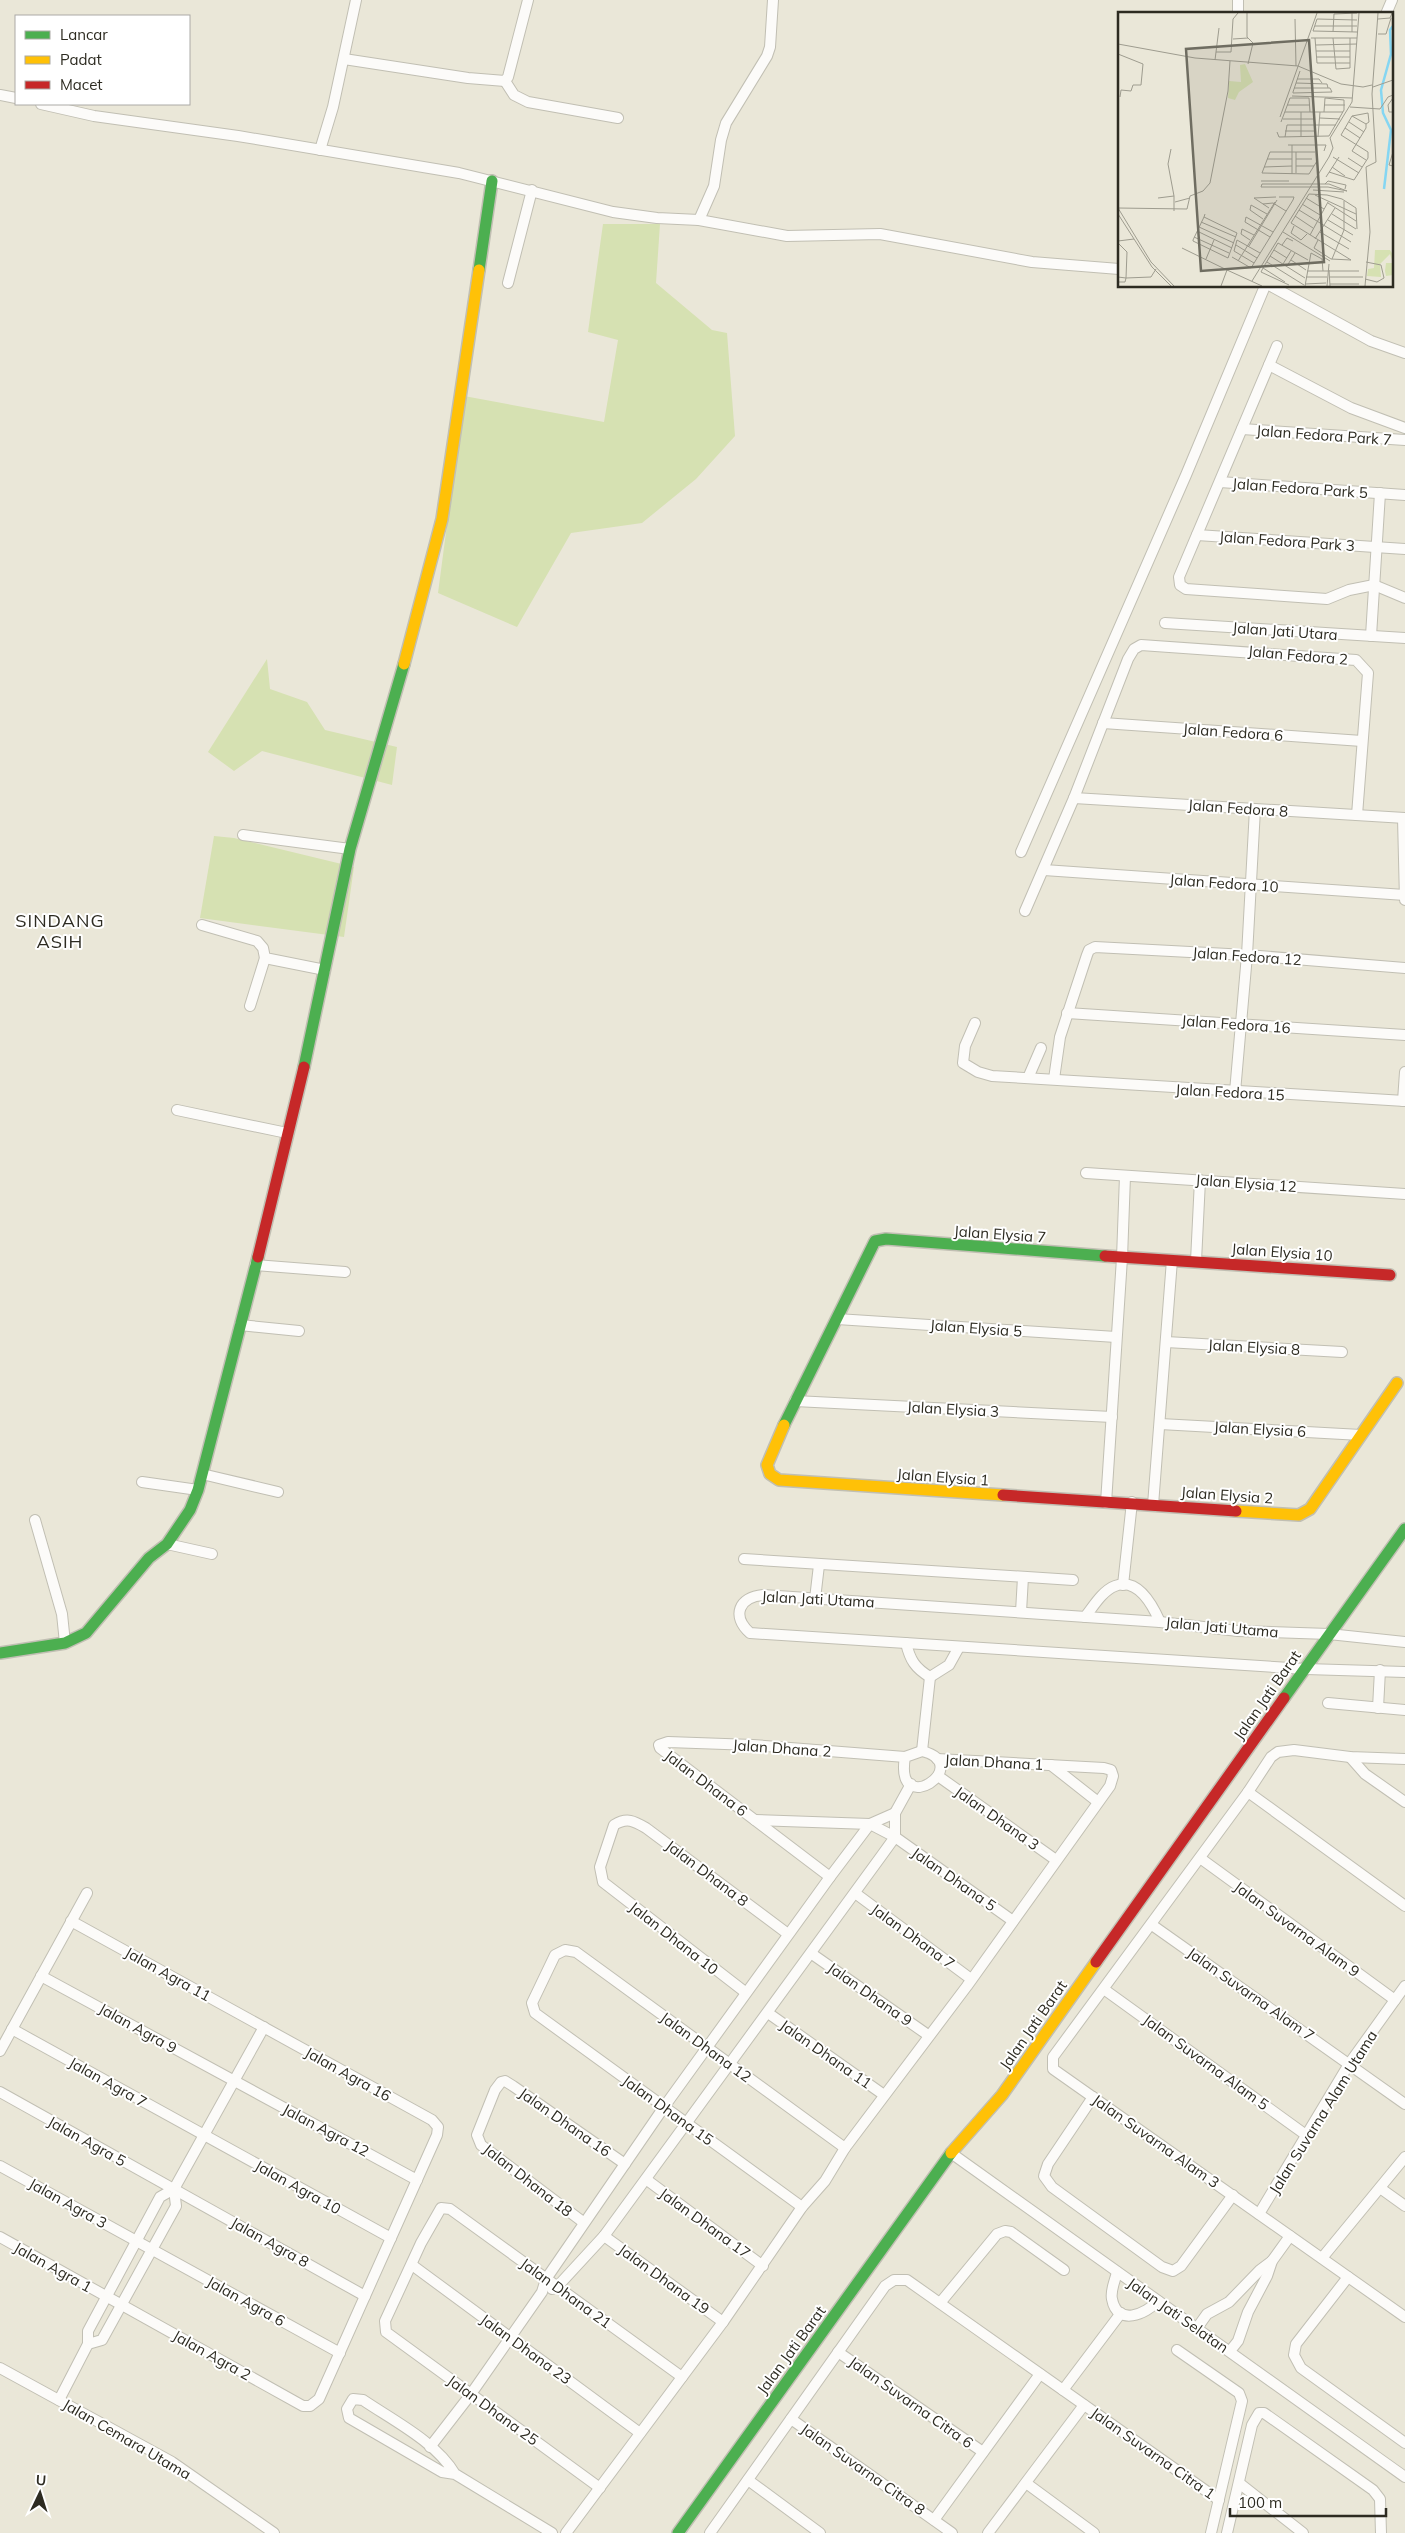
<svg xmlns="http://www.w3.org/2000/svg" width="1405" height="2533" viewBox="0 0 1405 2533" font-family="Mulish,sans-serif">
	<rect width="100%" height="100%" fill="#eae7d8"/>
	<g fill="#d6e1b2">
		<path d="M 603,224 L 660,224 L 656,283 L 712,330 L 727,333 L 735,436 L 696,479 L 642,523 L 571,533 L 517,627 L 438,593 L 464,396 L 604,422 L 618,340 L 588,332 Z"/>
		<path d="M 267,659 L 270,689 L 307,702 L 325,730 L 397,747 L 392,785 L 262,751 L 234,771 L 208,752 Z"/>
		<path d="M 214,836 L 234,838 L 354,867 L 344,937 L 200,918 Z"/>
	</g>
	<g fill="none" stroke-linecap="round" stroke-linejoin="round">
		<defs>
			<g id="street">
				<path d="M 1238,14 L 1238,0"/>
				<path d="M 1386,14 L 1392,0"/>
				<path d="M 344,59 L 468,78 L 505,81 L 508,77 L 528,0"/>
				<path d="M 505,81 L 514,95 L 528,102 L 618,118"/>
				<path d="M 0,95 L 16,98"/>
				<path d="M 41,104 L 94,116 L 238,136 L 459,173 L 613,212 L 657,218 L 699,220 L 787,236 L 880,234 L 1032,262 L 1119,269"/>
				<path d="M 320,150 L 333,107 L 356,0"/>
				<path d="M 699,220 L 714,186 L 721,140 L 726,123 L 767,56 L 770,47 L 773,0"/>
				<path d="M 508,283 L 532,190"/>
				<path d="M 1271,286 L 1371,341 L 1405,353"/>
				<path d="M 1277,346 L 1179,577 L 1180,585 L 1186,589 L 1327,599 L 1349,590 L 1374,585 L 1405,598"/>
				<path d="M 1269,365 L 1351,408 L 1405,428"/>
				<path d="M 1242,429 L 1405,440"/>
				<path d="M 1220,482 L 1405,495"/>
				<path d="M 1197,535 L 1405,549"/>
				<path d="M 1165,623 L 1405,638"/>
				<path d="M 1371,636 L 1380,493"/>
				<path d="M 1103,723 L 1362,741"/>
				<path d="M 1074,798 L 1405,818"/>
				<path d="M 1403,818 L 1405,900"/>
				<path d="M 243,835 L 350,849"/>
				<path d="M 1021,852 L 1186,475 L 1265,286"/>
				<path d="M 1044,870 L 1405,895"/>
				<path d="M 1025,911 L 1074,798 L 1128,659 L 1134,649 L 1141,645 L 1356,660 L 1368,673 L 1357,815"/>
				<path d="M 202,925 L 257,941 L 263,948 L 265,958 L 325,970"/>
				<path d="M 250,1006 L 265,958"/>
				<path d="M 1067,1013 L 1405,1035"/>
				<path d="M 975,1023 L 965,1046 L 963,1063 L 978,1072 L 992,1076 L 1405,1101"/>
				<path d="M 1028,1078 L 1041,1048"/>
				<path d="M 1054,1079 L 1060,1037 L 1087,955 L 1089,950 L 1095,947 L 1247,955 L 1405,968"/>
				<path d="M 1235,1092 L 1247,955 L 1255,809"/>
				<path d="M 1403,1101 L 1405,1072"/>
				<path d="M 177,1110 L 287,1133"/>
				<path d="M 1086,1173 L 1405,1194"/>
				<path d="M 1196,1261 L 1200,1180"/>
				<path d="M 255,1265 L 345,1272"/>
				<path d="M 837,1319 L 1116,1337"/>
				<path d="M 240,1325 L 299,1331"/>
				<path d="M 1166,1342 L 1342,1352"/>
				<path d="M 795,1401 L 1112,1417"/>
				<path d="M 1160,1424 L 1361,1435"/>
				<path d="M 202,1474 L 278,1492"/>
				<path d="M 142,1482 L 198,1490"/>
				<path d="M 1106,1503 L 1122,1258 L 1125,1176"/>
				<path d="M 1153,1505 L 1172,1260"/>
				<path d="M 35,1520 L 62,1614 L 65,1643"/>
				<path d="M 167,1544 L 212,1554"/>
				<path d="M 744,1559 L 1073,1580"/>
				<path d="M 1123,1585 L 1132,1502"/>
				<path d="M 815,1599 L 819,1565"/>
				<path d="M 1021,1612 L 1023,1577"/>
				<path d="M 1085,1617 C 1093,1607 1102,1591 1115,1586 C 1138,1577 1153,1606 1160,1622"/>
				<path d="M 1405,1642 L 1329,1634 L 1238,1631 L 1160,1622 L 763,1595 C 739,1597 731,1616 750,1633 L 1306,1669 L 1405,1672"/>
				<path d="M 906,1643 C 910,1660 915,1668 930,1677"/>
				<path d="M 930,1677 L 949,1665 L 959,1647"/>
				<path d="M 1328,1703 L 1405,1710"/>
				<path d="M 1378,1708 L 1380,1670"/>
				<path d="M 922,1751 C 976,1765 894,1821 905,1757 Z"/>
				<path d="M 922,1751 L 930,1677"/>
				<path d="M 1350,1757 L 1365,1774 L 1405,1802"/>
				<path d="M 1405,1759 L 1350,1757 L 1294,1750 L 1278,1752 L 1271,1757 L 1248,1792 L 1053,2057 L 1053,2069 L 1405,2317"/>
				<path d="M 1051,1765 L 1098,1802"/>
				<path d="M 938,1776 L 1056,1860"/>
				<path d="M 1248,1792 L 1405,1906"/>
				<path d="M 755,1820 L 870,1824 L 895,1837 L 1013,1921"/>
				<path d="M 1200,1858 L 1395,2000"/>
				<path d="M 830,1877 L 660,1748 L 659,1745 L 668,1742 L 753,1745 L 905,1757"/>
				<path d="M 855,1893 L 971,1979"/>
				<path d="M 1152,1925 L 1405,2104"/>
				<path d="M 812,1954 L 928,2035"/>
				<path d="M 41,1976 L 417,2180"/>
				<path d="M 1105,1990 L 1306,2135"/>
				<path d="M 745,1992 L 603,1882 L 600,1867 L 614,1825 C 627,1817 634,1821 646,1828 L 788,1934"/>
				<path d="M 768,2013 L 884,2095"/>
				<path d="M 12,2029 L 391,2238"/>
				<path d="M 0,2051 L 87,1893"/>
				<path d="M 0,2092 L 365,2296"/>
				<path d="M 1093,2097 L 1048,2164 L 1044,2176 L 1052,2187 L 1162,2267 L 1173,2271 L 1181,2266 L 1233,2195"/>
				<path d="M 951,2153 L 1405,2477"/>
				<path d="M 0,2166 L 340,2353"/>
				<path d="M 647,2180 L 763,2266"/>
				<path d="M 1380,2188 L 1405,2206"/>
				<path d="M 802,2207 L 535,2013 L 532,2003 L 555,1955 L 565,1950 L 576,1952 L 845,2148"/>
				<path d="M 1259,2214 L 1349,2064 L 1405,1986"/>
				<path d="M 583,2222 L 481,2145 L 477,2135 L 495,2090 L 501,2082 L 505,2081 L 513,2086 L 625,2164"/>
				<path d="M 604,2236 L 723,2322"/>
				<path d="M 0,2237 L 303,2406 L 310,2406 L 319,2399 L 437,2135 L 438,2127 L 432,2120 L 71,1921"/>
				<path d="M 1322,2258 L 1405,2157"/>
				<path d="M 412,2265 L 640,2433"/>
				<path d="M 1117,2272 C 1115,2281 1110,2291 1112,2299 C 1117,2327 1146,2314 1158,2301"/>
				<path d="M 1348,2277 L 1296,2344 L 1294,2355 L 1301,2368 L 1405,2443"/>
				<path d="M 552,2289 L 557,2287 L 604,2236 L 882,1855 L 895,1837 L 895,1813 L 911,1784"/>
				<path d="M 940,2303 L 997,2234 L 1005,2231 L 1011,2232 L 1064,2270"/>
				<path d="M 1197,2328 L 1207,2314 L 1229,2302 L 1260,2270 L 1272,2261"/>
				<path d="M 88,2344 L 102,2340 L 176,2206 L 174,2189"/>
				<path d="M 1177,2350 L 1239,2393 L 1242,2401 L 1211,2533"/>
				<path d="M 1230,2351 L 1238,2341 L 1248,2312 L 1267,2276 L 1272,2261 L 1290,2236"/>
				<path d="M 838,2352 L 983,2452"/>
				<path d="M 0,2368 L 172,2462 L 274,2533"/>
				<path d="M 1063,2390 L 1121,2313"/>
				<path d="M 59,2400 L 88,2344 L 88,2331 L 160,2197 L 174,2189 L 264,2027"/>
				<path d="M 791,2419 L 952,2533"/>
				<path d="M 430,2447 L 471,2394 L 542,2292 L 546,2279 L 664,2107 L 830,1877 L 870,1824 L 895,1813"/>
				<path d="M 455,2474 C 436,2442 394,2421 363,2400 L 353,2399 L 347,2409 L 349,2418 L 442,2472 L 455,2474 L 552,2533"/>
				<path d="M 748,2480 L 820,2533"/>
				<path d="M 1026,2483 L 1094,2533"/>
				<path d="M 1239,2483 L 1303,2533"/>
				<path d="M 600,2488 L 386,2332 L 385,2321 L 421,2243 L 441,2208 L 450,2209 L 682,2377"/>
				<path d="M 934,2520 L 1040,2374"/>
				<path d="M 566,2533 L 723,2322 L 802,2207 L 825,2181 L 845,2148 L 967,1986 L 1110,1786 L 1113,1776 L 1111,1770 L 1104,1768 L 937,1759"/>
				<path d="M 710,2533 L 885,2286 L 894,2280 L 907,2280 L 1219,2500"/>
				<path d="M 988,2533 L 1084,2405"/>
				<path d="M 1227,2533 L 1252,2425 L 1259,2413 L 1264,2413 L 1373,2490 L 1380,2499 L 1381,2533"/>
			</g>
			<g id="fast">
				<path d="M 479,270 L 492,181"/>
				<path d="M 304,1067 L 350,849 L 404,664"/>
				<path d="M 784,1425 L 875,1241 L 886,1239 L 1105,1256"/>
				<path d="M 0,1653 L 65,1643 L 86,1633 L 149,1558 L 167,1544 L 190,1510 L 198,1490 L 258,1257"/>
				<path d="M 1284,1698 L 1405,1529"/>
				<path d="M 678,2533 L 951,2153"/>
			</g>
			<g id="slow">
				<path d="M 404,664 L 442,519 L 479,270"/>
				<path d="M 784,1425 L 767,1465 L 770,1474 L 779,1480 L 1003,1495"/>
				<path d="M 1236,1511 L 1299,1515 L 1310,1509 L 1397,1383"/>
				<path d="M 951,2153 L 1002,2095 L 1096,1962"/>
			</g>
			<g id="jam">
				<path d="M 1105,1256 L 1390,1275"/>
				<path d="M 258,1257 L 304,1067"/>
				<path d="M 1003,1495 L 1236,1511"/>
				<path d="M 1096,1962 L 1284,1698"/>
			</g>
		</defs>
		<use href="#street" stroke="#c1bfb3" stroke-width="12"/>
		<use href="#fast" stroke="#c1bfb3" stroke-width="14"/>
		<use href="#slow" stroke="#c1bfb3" stroke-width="14"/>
		<use href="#jam" stroke="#c1bfb3" stroke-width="14"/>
		<use href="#street" stroke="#fcfbf9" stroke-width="10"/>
		<use href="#fast" stroke="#4caf50" stroke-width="11"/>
		<use href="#slow" stroke="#ffc107" stroke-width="11"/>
		<use href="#jam" stroke="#c62828" stroke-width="11"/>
	</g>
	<g text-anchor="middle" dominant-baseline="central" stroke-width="4" stroke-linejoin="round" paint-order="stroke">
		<g font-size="15" fill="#2d2b21" stroke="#fff">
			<text transform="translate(1324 435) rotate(4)">Jalan Fedora Park 7</text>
			<text transform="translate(1300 488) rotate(4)">Jalan Fedora Park 5</text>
			<text transform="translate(1287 541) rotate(4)">Jalan Fedora Park 3</text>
			<text transform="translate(1285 631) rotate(4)">Jalan Jati Utara</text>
			<text transform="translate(1298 655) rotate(5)">Jalan Fedora 2</text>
			<text transform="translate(1233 732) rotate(4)">Jalan Fedora 6</text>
			<text transform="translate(1238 808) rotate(4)">Jalan Fedora 8</text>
			<text transform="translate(1224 883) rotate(4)">Jalan Fedora 10</text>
			<text transform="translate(1247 956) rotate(4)">Jalan Fedora 12</text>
			<text transform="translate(1236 1024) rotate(4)">Jalan Fedora 16</text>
			<text transform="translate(1230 1092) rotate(3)">Jalan Fedora 15</text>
			<text transform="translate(1246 1183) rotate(4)">Jalan Elysia 12</text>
			<text transform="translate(1000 1234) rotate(4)">Jalan Elysia 7</text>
			<text transform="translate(1282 1252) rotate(4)">Jalan Elysia 10</text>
			<text transform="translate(976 1328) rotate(4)">Jalan Elysia 5</text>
			<text transform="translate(1254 1347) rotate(3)">Jalan Elysia 8</text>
			<text transform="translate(953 1409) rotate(3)">Jalan Elysia 3</text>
			<text transform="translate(1260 1429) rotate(3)">Jalan Elysia 6</text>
			<text transform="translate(943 1477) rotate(4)">Jalan Elysia 1</text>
			<text transform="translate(1227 1495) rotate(4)">Jalan Elysia 2</text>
			<text transform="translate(818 1599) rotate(3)">Jalan Jati Utama</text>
			<text transform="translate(1222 1627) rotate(5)">Jalan Jati Utama</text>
			<text transform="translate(1267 1695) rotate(-55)">Jalan Jati Barat</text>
			<text transform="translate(782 1748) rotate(4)">Jalan Dhana 2</text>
			<text transform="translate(994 1762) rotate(3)">Jalan Dhana 1</text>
			<text transform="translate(706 1783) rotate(37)">Jalan Dhana 6</text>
			<text transform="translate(997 1818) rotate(35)">Jalan Dhana 3</text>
			<text transform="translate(707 1873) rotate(37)">Jalan Dhana 8</text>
			<text transform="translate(954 1879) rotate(35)">Jalan Dhana 5</text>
			<text transform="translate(1297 1929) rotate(36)">Jalan Suvarna Alam 9</text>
			<text transform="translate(913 1936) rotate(36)">Jalan Dhana 7</text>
			<text transform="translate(674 1938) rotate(38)">Jalan Dhana 10</text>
			<text transform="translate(168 1974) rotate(29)">Jalan Agra 11</text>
			<text transform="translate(870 1994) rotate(35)">Jalan Dhana 9</text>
			<text transform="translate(1251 1994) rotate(35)">Jalan Suvarna Alam 7</text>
			<text transform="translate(1033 2025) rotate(-55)">Jalan Jati Barat</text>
			<text transform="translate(138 2028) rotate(29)">Jalan Agra 9</text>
			<text transform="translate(706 2047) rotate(36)">Jalan Dhana 12</text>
			<text transform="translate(826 2054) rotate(35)">Jalan Dhana 11</text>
			<text transform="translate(1206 2062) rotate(36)">Jalan Suvarna Alam 5</text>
			<text transform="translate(348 2074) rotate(29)">Jalan Agra 16</text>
			<text transform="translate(108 2082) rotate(29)">Jalan Agra 7</text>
			<text transform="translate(668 2110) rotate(36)">Jalan Dhana 15</text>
			<text transform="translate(1323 2112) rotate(-58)">Jalan Suvarna Alam Utama</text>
			<text transform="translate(565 2122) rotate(35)">Jalan Dhana 16</text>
			<text transform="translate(326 2130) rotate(28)">Jalan Agra 12</text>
			<text transform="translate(87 2141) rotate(29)">Jalan Agra 5</text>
			<text transform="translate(1156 2141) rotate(35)">Jalan Suvarna Alam 3</text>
			<text transform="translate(528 2180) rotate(38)">Jalan Dhana 18</text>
			<text transform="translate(298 2187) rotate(29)">Jalan Agra 10</text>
			<text transform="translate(68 2203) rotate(29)">Jalan Agra 3</text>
			<text transform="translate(705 2223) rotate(36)">Jalan Dhana 17</text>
			<text transform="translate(270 2242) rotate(29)">Jalan Agra 8</text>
			<text transform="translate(53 2267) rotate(29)">Jalan Agra 1</text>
			<text transform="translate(664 2279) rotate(36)">Jalan Dhana 19</text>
			<text transform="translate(566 2293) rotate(36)">Jalan Dhana 21</text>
			<text transform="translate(246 2301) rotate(29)">Jalan Agra 6</text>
			<text transform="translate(1178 2315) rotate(35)">Jalan Jati Selatan</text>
			<text transform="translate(526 2349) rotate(36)">Jalan Dhana 23</text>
			<text transform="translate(791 2350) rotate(-54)">Jalan Jati Barat</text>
			<text transform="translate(212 2355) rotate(29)">Jalan Agra 2</text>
			<text transform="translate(911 2402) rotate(35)">Jalan Suvarna Citra 6</text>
			<text transform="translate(493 2410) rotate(36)">Jalan Dhana 25</text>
			<text transform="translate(127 2439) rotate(30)">Jalan Cemara Utama</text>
			<text transform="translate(1153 2453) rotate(35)">Jalan Suvarna Citra 1</text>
			<text transform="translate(863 2469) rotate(35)">Jalan Suvarna Citra 8</text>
		</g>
		<g font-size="18" letter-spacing="1" fill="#2d2b21" stroke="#fff">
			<text x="60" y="920">SINDANG<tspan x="60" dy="21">ASIH</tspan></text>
		</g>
	</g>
	<g transform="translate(1118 12)">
		<rect width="275" height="275" fill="#eae7d8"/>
		<path d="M 127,52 L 135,70 L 121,80 L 117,88 L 110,86 L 111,69 L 123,70 L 122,53 ZM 257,238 L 272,238 L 275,243 L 275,263 L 268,264 L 267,259 L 268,251 L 275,251 L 272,242 L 262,252 L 263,265 L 249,264 L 250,257 L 256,256 Z" fill="#d6e1b2"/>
		<path fill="none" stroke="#85d6f2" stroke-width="2.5" d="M 266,177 L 273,118 L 265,101 L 263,78 L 273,42 L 272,18 L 275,14"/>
		<path fill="none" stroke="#9e9c8f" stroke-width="1" d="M 129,1 L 129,25 L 135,31 L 130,52M 234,1 L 234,20M 177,7 L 178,54M 260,7 L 272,6 L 274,1M 197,14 L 239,14M 215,20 L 216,2 L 239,1M 239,20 L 195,19 L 199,7 L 239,8M 260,22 L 268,22 L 273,6M 193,26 L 239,26M 197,26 L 199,51 L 232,51M 215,26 L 218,57 L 232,56 L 232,26M 115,27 L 130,26M 0,32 L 77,46 L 180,54 L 223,72 L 245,75 L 254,73M 198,33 L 239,32M 198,39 L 232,39M 98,40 L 113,40 L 115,7 L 120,1M 0,42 L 25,52 L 23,73 L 15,73 L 13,79 L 3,78 L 2,85M 199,45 L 232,45M 97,48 L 101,16M 179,67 L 201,67 L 204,71M 178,71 L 209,72 L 210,76M 255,75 L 275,68M 176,76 L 212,76 L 214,80 L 175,81 L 175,80 L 182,59M 174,84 L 234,86M 275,86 L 270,93 L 271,100 L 275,100M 169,93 L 192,93M 206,93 L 227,93M 232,95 L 262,97 L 270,85 L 275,83M 167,100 L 225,100M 183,100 L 183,125M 234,104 L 248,112 L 248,116 L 234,139 L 248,148M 234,104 L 250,101 L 251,110 L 248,112M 162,105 L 199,1M 202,106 L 222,107M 165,107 L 196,107M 163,110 L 172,86 L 191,86 L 192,100M 231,110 L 246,120M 227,116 L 242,126M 167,119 L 197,119M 159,120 L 161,125 L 211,124 L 226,98 L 226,88 L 207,86 L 206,100M 167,125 L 169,113 L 218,113M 200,125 L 202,100M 170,133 L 208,133 L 206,139M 174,133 L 174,162M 53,137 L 50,152 L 56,184M 197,140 L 152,140 L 144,161 L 191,162 L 199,149M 275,140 L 271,153 L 275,154M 215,145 L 241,161M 230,146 L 244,155M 149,147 L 174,147M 178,147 L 194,147M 178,154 L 196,154M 146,155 L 174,154M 214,155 L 227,164M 211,160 L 236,168 L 250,146 L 250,140 L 223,123 L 234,104M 178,161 L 178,140M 208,165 L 221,145M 143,169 L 171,169M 144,172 L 211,172 L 229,179 L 210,175 L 143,175 ZM 207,172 L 210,169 L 228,173 L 227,177M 195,178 L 226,180M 197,183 L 238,202M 161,185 L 176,185 L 175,188M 40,186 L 56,184 L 56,199M 136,186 L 158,185M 136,186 L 151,196M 188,186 L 206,197M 57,190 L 72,186M 210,191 L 238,209M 145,192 L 155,191 L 168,199M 184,192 L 202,203M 181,198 L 233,230M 0,202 L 34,255 L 53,274M 214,202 L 238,217M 177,204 L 195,216M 86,205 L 119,221 L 110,246 L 75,229 L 75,228 L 86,205 L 87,202M 145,207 L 132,198 L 133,193 L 149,202M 210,208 L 235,223M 83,210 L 118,225M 176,214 L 173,221 L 183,228 L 189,222M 81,215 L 116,231M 79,219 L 114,236M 165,220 L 212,249M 202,220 L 231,237M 192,223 L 210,190M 76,225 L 111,241M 152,225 L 127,210 L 128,205 L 155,220M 197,227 L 217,196M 132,228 L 123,222 L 124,217 L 136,223M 200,228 L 196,236 L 213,247 L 233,248M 0,229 L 16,227M 0,232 L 0,204M 118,233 L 139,246M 164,233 L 169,226 L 175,229M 131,234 L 159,188M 64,236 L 109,258M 156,238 L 169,246M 152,244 L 187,266M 114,245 L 133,256 L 175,188M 88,247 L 96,228M 214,247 L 226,218 L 226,189M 173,248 L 188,258M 233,248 L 173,211 L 191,182 L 209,183 L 224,187 L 238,196 L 239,217M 120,249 L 157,190M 149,250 L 186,273M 136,251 L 116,239 L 119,228 L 142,241M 165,252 L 173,239M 169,254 L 177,241M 145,256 L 160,231 L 190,248M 145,256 L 143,260 L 171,273M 145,256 L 167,270M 211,258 L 212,274M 189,259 L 241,259M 0,265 L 8,266 L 9,240 L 1,232M 188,265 L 209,265M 212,265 L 245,265M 247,267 L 259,270 L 266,266 L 263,253 L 248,250M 134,269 L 211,145 L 215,136 L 212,126 L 234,90 L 241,1M 0,270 L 7,270 L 8,266 L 33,265 L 38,257M 187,272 L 208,271M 212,272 L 241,272M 56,274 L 33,250 L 0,196 L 69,197 L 72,184 L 85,179 L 92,171 L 110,79 L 112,49M 103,274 L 109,258 L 144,274M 187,274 L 193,241 L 204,247 L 205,259M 209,274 L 211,252M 247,274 L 252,220 L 248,155 L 258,150 L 254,82 L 260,1"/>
		<path fill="#6f6d61" fill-opacity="0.15" stroke="#6f6d61" stroke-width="2.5" d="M 191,28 L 206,250 L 83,259 L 68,37 Z"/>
		<rect width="275" height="275" fill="none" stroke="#2d2b21" stroke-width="2.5"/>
	</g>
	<rect x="15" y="15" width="175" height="90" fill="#ffffff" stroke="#abaaa6"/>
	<rect x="25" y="31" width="25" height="8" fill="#4caf50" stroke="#abaaa6"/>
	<text x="60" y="40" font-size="15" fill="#2d2b21">Lancar</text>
	<rect x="25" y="56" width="25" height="8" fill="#ffc107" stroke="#abaaa6"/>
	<text x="60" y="65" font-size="15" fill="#2d2b21">Padat</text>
	<rect x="25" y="81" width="25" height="8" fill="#c62828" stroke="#abaaa6"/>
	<text x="60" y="90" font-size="15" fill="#2d2b21">Macet</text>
	<g transform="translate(40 2493) rotate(4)" stroke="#ffffff" stroke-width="4" paint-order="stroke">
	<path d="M0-4L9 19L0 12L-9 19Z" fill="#2d2b21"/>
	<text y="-8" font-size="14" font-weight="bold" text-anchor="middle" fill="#2d2b21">U</text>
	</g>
	<path d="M1230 2508v8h156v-8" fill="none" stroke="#2d2b21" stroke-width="2.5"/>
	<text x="1238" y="2508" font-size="15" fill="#2d2b21" stroke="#ffffff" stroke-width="4" paint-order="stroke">100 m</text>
</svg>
